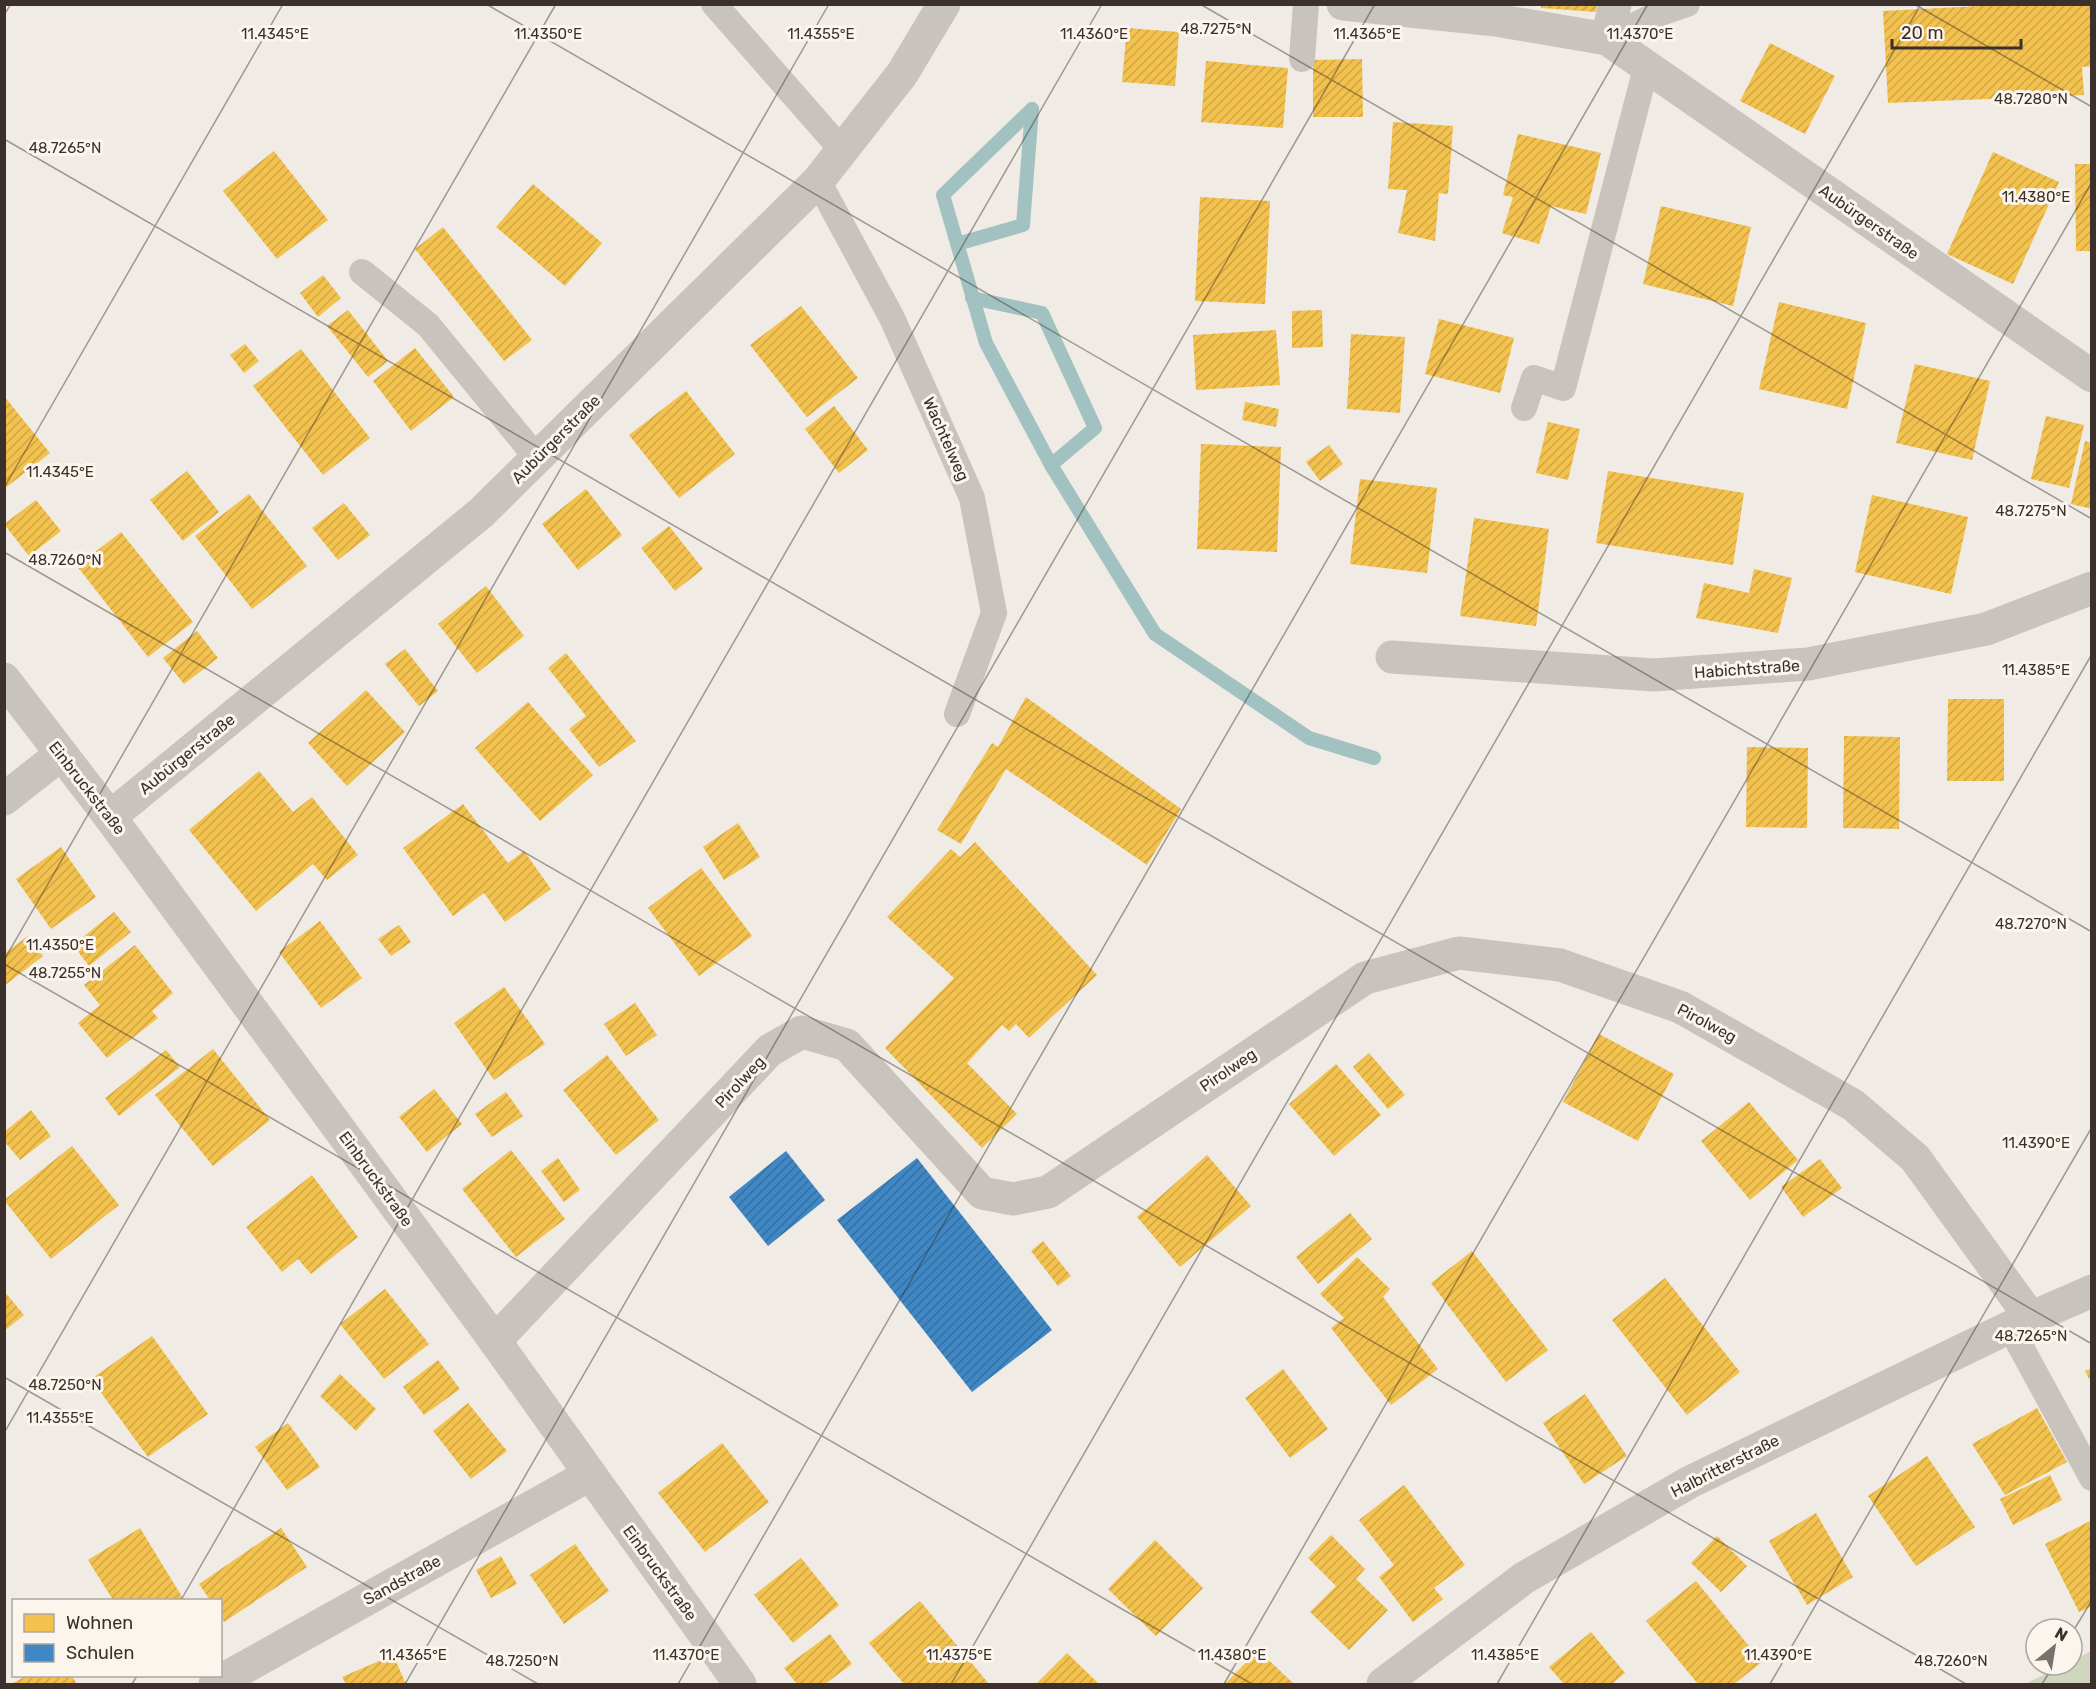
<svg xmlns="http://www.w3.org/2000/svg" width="2096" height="1689" viewBox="0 0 2096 1689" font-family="Rubik,sans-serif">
	<defs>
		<pattern id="homes-hatch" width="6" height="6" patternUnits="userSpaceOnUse" patternTransform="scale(1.5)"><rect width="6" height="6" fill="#f2c14e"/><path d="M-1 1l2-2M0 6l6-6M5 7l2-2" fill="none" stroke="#d0a644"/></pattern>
		<pattern id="schools-hatch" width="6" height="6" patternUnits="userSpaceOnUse" patternTransform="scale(1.5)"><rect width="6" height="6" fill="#3f88c5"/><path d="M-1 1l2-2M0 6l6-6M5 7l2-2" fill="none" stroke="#3670a0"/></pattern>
	</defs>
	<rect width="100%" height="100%" fill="#f0ebe5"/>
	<path fill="#d1d6bf" d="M 2091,1651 L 2091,1684 L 2025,1684 L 2064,1665 L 2072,1665 L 2072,1661 Z"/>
	<g fill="url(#homes-hatch)">
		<path d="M 1541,4 L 1597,4 L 1596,12 L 1541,8 Z"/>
		<path d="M 2019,4 L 2092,4 L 2092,66 L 2082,67 L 2084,95 L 1888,103 L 1883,11 Z"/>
		<path d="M 1127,28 L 1179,32 L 1175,86 L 1122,82 Z"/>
		<path d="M 1770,43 L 1835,76 L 1805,134 L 1740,101 Z"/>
		<path d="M 1362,59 L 1363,117 L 1313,117 L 1313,60 Z"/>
		<path d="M 1206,61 L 1288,68 L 1283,128 L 1201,122 Z"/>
		<path d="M 1393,122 L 1453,126 L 1448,194 L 1439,193 L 1435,241 L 1398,233 L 1407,190 L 1388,189 Z"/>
		<path d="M 1518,134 L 1601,153 L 1586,214 L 1551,206 L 1539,244 L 1502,233 L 1513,197 L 1503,195 Z"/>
		<path d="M 274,151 L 328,220 L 277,259 L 223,191 Z"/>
		<path d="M 1993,152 L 2059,182 L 2013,284 L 1947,254 Z"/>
		<path d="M 2075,164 L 2092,164 L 2092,251 L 2076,251 Z"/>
		<path d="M 533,184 L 602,243 L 565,286 L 496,227 Z"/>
		<path d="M 1200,197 L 1270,201 L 1265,304 L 1195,301 Z"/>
		<path d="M 1661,206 L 1751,227 L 1733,306 L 1643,284 Z"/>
		<path d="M 443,227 L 532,340 L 504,361 L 415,249 Z"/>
		<path d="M 323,275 L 341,298 L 318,317 L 300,293 Z"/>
		<path d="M 1779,302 L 1866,323 L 1847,409 L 1759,389 Z"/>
		<path d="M 801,306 L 858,378 L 807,417 L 750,345 Z"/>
		<path d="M 348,310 L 388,361 L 368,377 L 327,326 Z"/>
		<path d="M 1322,310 L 1323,347 L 1292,348 L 1292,311 Z"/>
		<path d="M 1439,319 L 1514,338 L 1500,393 L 1425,374 Z"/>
		<path d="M 1276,330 L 1280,385 L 1196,390 L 1193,335 Z"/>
		<path d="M 1351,334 L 1405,337 L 1400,413 L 1347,409 Z"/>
		<path d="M 245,344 L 259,361 L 244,373 L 230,355 Z"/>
		<path d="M 415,348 L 454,397 L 411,431 L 373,381 Z"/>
		<path d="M 301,349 L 370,438 L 323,475 L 253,386 Z"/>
		<path d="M 1915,364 L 1990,381 L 1972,460 L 1896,443 Z"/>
		<path d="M 686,391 L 735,454 L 679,498 L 629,435 Z"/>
		<path d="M 4,396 L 50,453 L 4,489 Z"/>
		<path d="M 1245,402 L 1279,409 L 1276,427 L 1242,420 Z"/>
		<path d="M 834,406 L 868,450 L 839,473 L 805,429 Z"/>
		<path d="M 2046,416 L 2084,425 L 2069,488 L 2031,479 Z"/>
		<path d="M 1548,422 L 1580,429 L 1568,480 L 1536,473 Z"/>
		<path d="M 2085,441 L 2092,443 L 2092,509 L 2071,504 Z"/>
		<path d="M 1201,444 L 1281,447 L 1277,552 L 1197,549 Z"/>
		<path d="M 1329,445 L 1343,464 L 1320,481 L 1306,462 Z"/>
		<path d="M 187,471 L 219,512 L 183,541 L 150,500 Z"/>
		<path d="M 1608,471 L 1744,493 L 1733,565 L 1596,543 Z"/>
		<path d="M 1360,479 L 1437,488 L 1427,573 L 1350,564 Z"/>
		<path d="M 586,489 L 622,535 L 578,570 L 542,524 Z"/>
		<path d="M 249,494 L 307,566 L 252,609 L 195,536 Z"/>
		<path d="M 1872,495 L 1968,517 L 1951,594 L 1855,572 Z"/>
		<path d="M 36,500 L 61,531 L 29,556 L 4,524 Z"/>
		<path d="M 344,503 L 370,535 L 338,560 L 312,528 Z"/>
		<path d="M 1474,518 L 1549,529 L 1536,626 L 1460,616 Z"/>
		<path d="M 669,526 L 703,569 L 675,591 L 641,548 Z"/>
		<path d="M 121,532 L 193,622 L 148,657 L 77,566 Z"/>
		<path d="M 1754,569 L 1792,578 L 1778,633 L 1696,618 L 1704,583 L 1749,593 Z"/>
		<path d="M 486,586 L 524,636 L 477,673 L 438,624 Z"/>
		<path d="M 197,631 L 218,658 L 184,684 L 163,658 Z"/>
		<path d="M 405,649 L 438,691 L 419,706 L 385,664 Z"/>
		<path d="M 566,653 L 636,741 L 599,767 L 569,729 L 586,716 L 548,668 Z"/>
		<path d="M 366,690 L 405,732 L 347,786 L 308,743 Z"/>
		<path d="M 1026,697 L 1181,809 L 1147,865 L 1006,769 L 961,844 L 937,830 L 992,743 L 998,747 Z"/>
		<path d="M 1948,699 L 2004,699 L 2004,781 L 1947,781 Z"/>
		<path d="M 528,702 L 593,775 L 540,821 L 475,748 Z"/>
		<path d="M 1844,736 L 1900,737 L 1899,829 L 1843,828 Z"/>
		<path d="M 1747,747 L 1808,748 L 1807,828 L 1746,827 Z"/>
		<path d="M 259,771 L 293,812 L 312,797 L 358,855 L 327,880 L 313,864 L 256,911 L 189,830 Z"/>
		<path d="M 463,804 L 508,863 L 524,851 L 551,889 L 505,922 L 484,893 L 453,916 L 403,848 Z"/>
		<path d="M 738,823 L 760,857 L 724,880 L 703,847 Z"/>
		<path d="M 975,842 L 1097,975 L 1029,1038 L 1016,1024 L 1009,1031 L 1002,1025 L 967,1063 L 1017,1114 L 982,1148 L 885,1048 L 954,978 L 887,917 L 951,849 L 960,857 Z"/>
		<path d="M 61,847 L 96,897 L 51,929 L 16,879 Z"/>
		<path d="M 701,868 L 752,936 L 699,976 L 648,908 Z"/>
		<path d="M 114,912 L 131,932 L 89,966 L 73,945 Z"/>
		<path d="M 320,921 L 362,978 L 321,1008 L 279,952 Z"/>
		<path d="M 399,925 L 411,942 L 391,956 L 378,939 Z"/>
		<path d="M 28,936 L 43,956 L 4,986 L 4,954 Z"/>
		<path d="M 135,945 L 173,993 L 152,1011 L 158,1018 L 107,1058 L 78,1023 L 100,1005 L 84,985 Z"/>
		<path d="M 504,987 L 545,1044 L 494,1080 L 454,1023 Z"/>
		<path d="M 635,1003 L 657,1035 L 626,1056 L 604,1024 Z"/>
		<path d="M 1599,1034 L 1674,1074 L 1638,1141 L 1563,1102 Z"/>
		<path d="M 213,1049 L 270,1120 L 213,1166 L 155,1095 Z"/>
		<path d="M 166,1050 L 180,1067 L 119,1116 L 105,1098 Z"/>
		<path d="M 1369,1053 L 1405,1095 L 1388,1109 L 1353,1067 Z"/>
		<path d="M 607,1055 L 659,1120 L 616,1155 L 563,1090 Z"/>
		<path d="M 1336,1064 L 1381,1115 L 1334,1156 L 1289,1104 Z"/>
		<path d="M 434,1089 L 462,1124 L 427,1152 L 399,1117 Z"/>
		<path d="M 506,1092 L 523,1116 L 492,1137 L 475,1114 Z"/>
		<path d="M 1749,1102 L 1798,1160 L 1750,1200 L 1701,1141 Z"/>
		<path d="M 31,1110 L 51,1136 L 20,1160 L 4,1141 L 4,1132 Z"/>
		<path d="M 72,1146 L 119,1205 L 51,1259 L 4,1200 Z"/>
		<path d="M 511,1150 L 565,1219 L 516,1257 L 462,1189 Z"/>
		<path d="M 1207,1155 L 1251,1206 L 1180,1267 L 1137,1217 Z"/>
		<path d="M 558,1158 L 580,1190 L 564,1202 L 541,1171 Z"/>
		<path d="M 1820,1159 L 1842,1188 L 1803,1217 L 1781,1187 Z"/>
		<path d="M 312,1175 L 358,1237 L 311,1274 L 298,1259 L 282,1272 L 246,1227 Z"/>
		<path d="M 1350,1213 L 1372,1239 L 1318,1284 L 1296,1257 Z"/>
		<path d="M 1043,1241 L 1071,1276 L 1058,1286 L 1031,1251 Z"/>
		<path d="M 1472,1251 L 1548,1350 L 1506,1382 L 1431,1283 Z"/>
		<path d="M 1357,1257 L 1390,1289 L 1383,1297 L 1438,1369 L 1391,1405 L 1331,1328 L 1344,1318 L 1320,1294 Z"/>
		<path d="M 1665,1278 L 1740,1372 L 1687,1415 L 1612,1320 Z"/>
		<path d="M 385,1289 L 429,1344 L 384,1379 L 340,1324 Z"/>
		<path d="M 4,1291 L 24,1315 L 4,1331 Z"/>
		<path d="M 152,1336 L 208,1414 L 148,1457 L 91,1379 Z"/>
		<path d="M 438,1360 L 460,1389 L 424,1415 L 403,1387 Z"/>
		<path d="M 2092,1368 L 2092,1384 L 2085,1371 Z"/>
		<path d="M 1283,1369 L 1328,1429 L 1290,1458 L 1245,1398 Z"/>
		<path d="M 340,1374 L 376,1409 L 356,1431 L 320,1396 Z"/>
		<path d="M 1585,1394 L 1627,1456 L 1584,1484 L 1543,1423 Z"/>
		<path d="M 468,1403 L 507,1451 L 471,1479 L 433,1431 Z"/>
		<path d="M 2037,1408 L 2067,1462 L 2005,1495 L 1972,1444 Z"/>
		<path d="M 288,1423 L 320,1467 L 287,1490 L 255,1447 Z"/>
		<path d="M 722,1443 L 769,1502 L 705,1552 L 658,1493 Z"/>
		<path d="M 1927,1456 L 1975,1527 L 1916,1566 L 1868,1496 Z"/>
		<path d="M 2050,1475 L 2062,1500 L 2013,1525 L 2000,1499 Z"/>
		<path d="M 1404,1485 L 1465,1565 L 1434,1588 L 1443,1599 L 1413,1622 L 1379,1577 L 1394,1565 L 1359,1520 Z"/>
		<path d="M 1816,1513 L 1853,1577 L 1807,1605 L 1769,1541 Z"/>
		<path d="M 2092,1520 L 2092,1606 L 2079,1612 L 2045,1544 Z"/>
		<path d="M 140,1528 L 184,1600 L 113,1600 L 88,1560 Z"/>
		<path d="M 281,1528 L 307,1567 L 224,1622 L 220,1616 L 220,1600 L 210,1600 L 199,1584 Z"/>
		<path d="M 1331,1535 L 1365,1569 L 1356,1579 L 1388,1610 L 1349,1650 L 1310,1612 L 1336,1586 L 1308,1558 Z"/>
		<path d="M 1717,1536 L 1747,1566 L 1721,1592 L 1691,1563 Z"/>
		<path d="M 1155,1540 L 1203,1588 L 1156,1636 L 1108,1589 Z"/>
		<path d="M 575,1544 L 609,1591 L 564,1624 L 530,1575 Z"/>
		<path d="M 501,1556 L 517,1584 L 491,1598 L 476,1570 Z"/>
		<path d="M 801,1558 L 839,1605 L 793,1643 L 754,1595 Z"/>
		<path d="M 1696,1581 L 1762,1662 L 1734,1684 L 1698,1684 L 1646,1621 Z"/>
		<path d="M 920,1601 L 989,1684 L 904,1684 L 869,1643 Z"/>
		<path d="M 1591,1632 L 1625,1673 L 1612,1684 L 1564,1684 L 1549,1667 Z"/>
		<path d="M 830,1634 L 852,1664 L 825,1684 L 797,1684 L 784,1668 Z"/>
		<path d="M 1258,1650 L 1294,1684 L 1225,1684 Z"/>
		<path d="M 1067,1653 L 1099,1684 L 1036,1684 Z"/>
		<path d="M 393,1655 L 406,1684 L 346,1684 L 342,1677 Z"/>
		<path d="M 26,1676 L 72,1676 L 77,1684 L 11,1684 Z"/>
	</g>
	<g fill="url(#schools-hatch)">
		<path d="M 786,1151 L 825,1200 L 768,1246 L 729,1197 Z"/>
		<path d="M 917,1158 L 1052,1330 L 972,1392 L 837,1220 Z"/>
	</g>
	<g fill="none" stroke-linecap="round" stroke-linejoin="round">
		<g stroke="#a1c2c1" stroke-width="14">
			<path d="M 1032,109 L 943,195 L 986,343 L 1051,465 L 1155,634 L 1309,738 L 1374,758"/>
			<path d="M 957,244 L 1023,225 L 1032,109"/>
			<path d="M 972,298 L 1042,313 L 1095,428 L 1051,465"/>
		</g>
		<g stroke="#c9c3be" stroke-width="26">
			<path d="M 714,4 L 842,150"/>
			<path d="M 1607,39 L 1658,14 L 1687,4"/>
			<path d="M 1302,59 L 1306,4"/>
			<path d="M 818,181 L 892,318 L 972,498 L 994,613 L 957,714"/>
			<path d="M 362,272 L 428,325 L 537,458"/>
			<path d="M 1524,408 L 1534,378 L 1563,388 L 1646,68"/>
			<path d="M 2010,1327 L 2092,1478"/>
		</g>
		<g stroke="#c9c3be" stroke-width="33">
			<path d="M 1343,4 L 1496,20 L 1607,39 L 2092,376"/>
			<path d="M 1607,39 L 1615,4"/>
			<path d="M 1392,657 L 1654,675 L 1808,664 L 1986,629 L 2092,588"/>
			<path d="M 4,679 L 110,817 L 495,1341 L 740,1684"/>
			<path d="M 4,799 L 60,755"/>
			<path d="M 110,817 L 481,513 L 818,181 L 902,74 L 944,4"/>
			<path d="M 495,1341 L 770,1050 L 802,1032 L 847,1045 L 982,1193 L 1013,1199 L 1048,1192 L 1365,978 L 1459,953 L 1560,965 L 1680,1007 L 1853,1105 L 1915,1158 L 2031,1318"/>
			<path d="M 215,1684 L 589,1475"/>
			<path d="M 1383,1684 L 1524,1578 L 1690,1482 L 2010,1327 L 2092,1291"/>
		</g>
	</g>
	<path fill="none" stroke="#3b302b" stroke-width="1.5" stroke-opacity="0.45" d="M 486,4 L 2092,932M 1200,4 L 2092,519M 1914,4 L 2092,107M 4,15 L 11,4M 4,139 L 2092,1344M 4,488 L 283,4M 4,552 L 1966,1684M 4,960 L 556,4M 4,964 L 1252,1684M 4,1377 L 538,1684M 4,1433 L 829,4M 181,1600 L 1102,4M 2072,1633 L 2092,1600M 132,1684 L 137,1676M 405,1684 L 1375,4M 678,1684 L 1648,4M 951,1684 L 1921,4M 1224,1684 L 2092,182M 1497,1684 L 2092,654M 1770,1684 L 2092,1127M 2042,1684 L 2054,1665"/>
	<g text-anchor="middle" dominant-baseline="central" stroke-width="6" stroke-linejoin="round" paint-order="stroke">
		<g font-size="16" fill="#3b302b" stroke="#fbf5ee">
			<text transform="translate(1869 222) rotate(35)">Aubürgerstraße</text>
			<text transform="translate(556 439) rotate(-45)">Aubürgerstraße</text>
			<text transform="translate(946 439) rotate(66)">Wachtelweg</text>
			<text transform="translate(1747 669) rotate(-4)">Habichtstraße</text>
			<text transform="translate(187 754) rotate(-39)">Aubürgerstraße</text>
			<text transform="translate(87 788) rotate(52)">Einbruckstraße</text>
			<text transform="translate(1707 1023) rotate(28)">Pirolweg</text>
			<text transform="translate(1228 1070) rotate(-34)">Pirolweg</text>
			<text transform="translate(740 1082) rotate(-47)">Pirolweg</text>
			<text transform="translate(376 1179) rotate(54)">Einbruckstraße</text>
			<text transform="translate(1725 1466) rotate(-27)">Halbritterstraße</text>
			<text transform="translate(660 1573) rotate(54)">Einbruckstraße</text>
			<text transform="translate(402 1580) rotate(-29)">Sandstraße</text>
		</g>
	</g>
	<g font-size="15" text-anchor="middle" fill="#3b302b" stroke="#fbf5ee" stroke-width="6" stroke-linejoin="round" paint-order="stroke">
		<text x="1216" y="34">48.7275°N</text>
		<text x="275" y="39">11.4345°E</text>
		<text x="821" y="39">11.4355°E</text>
		<text x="548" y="39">11.4350°E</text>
		<text x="1094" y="39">11.4360°E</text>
		<text x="1367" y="39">11.4365°E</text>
		<text x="1640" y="39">11.4370°E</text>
		<text x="2031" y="104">48.7280°N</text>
		<text x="65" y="153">48.7265°N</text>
		<text x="2036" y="202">11.4380°E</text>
		<text x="60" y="477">11.4345°E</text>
		<text x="2031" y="516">48.7275°N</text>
		<text x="65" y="565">48.7260°N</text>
		<text x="2036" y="675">11.4385°E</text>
		<text x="2031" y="929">48.7270°N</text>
		<text x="60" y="950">11.4350°E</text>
		<text x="65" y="978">48.7255°N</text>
		<text x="2036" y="1148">11.4390°E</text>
		<text x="2031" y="1341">48.7265°N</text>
		<text x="65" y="1390">48.7250°N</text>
		<text x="60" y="1423">11.4355°E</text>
		<text x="413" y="1660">11.4365°E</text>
		<text x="686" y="1660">11.4370°E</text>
		<text x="959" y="1660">11.4375°E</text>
		<text x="1232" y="1660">11.4380°E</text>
		<text x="1505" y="1660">11.4385°E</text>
		<text x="1778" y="1660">11.4390°E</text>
		<text x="522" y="1666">48.7250°N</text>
		<text x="1951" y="1666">48.7260°N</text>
	</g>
	<rect width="2096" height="1689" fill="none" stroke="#3b302b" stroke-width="12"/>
	<rect x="12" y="1599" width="210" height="78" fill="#fbf5ee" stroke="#aea6a0" stroke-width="1.5"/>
	<rect x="24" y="1614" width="30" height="18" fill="#f2c14e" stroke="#aea6a0" stroke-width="1.5"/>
	<text x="66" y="1629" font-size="18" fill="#3b302b">Wohnen</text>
	<rect x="24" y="1644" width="30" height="18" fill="#3f88c5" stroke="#aea6a0" stroke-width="1.5"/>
	<text x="66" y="1659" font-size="18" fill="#3b302b">Schulen</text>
	<g transform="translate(2054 1647) rotate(30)"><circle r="28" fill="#fbf5ee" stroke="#aea6a0" stroke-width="1.5"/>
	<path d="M0-4.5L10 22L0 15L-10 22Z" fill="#7a716c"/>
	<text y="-9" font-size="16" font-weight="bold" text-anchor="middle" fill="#3b302b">N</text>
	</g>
	<path d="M1892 39v9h129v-9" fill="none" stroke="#3b302b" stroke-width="3"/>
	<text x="1901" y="39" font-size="18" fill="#3b302b" stroke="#fbf5ee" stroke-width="4.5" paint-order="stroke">20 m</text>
</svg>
